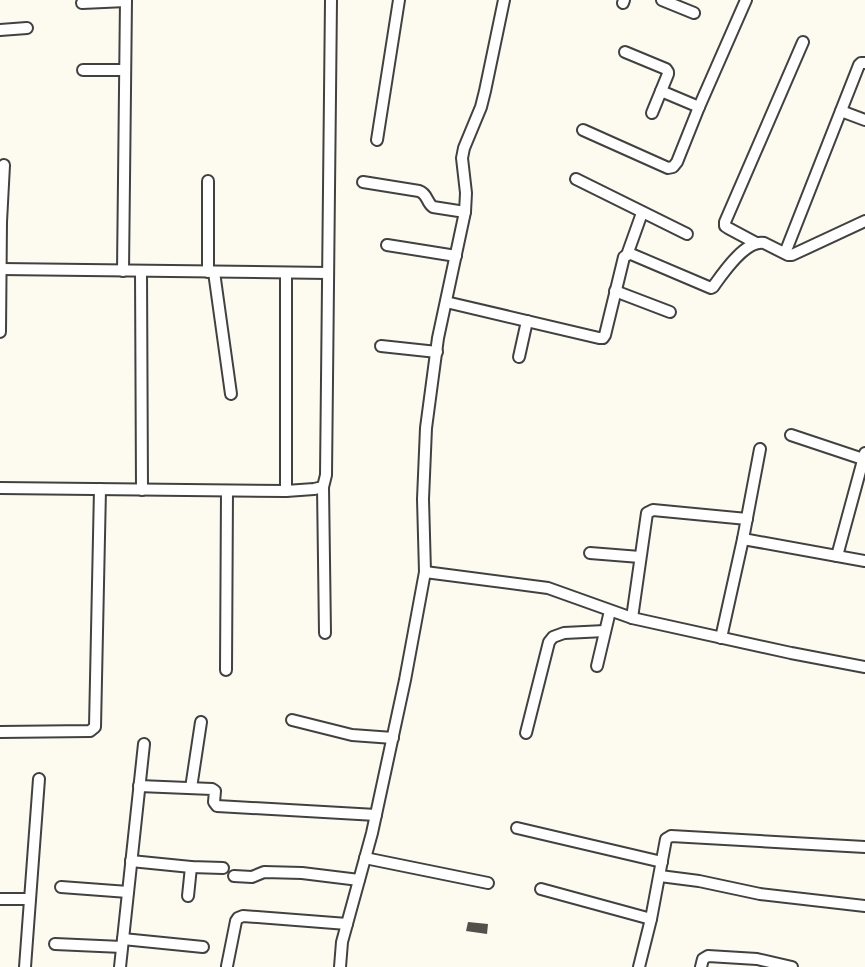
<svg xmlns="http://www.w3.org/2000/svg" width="865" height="967" viewBox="0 0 865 967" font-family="Lora,serif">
	<rect width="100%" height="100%" fill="#fdfbf0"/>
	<path fill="#554f4b" d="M 468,922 L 488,924 L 487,934 L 466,931 Z"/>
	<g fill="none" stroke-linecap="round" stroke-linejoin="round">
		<defs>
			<g id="minor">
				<path d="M 662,0 L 694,13"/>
				<path d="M 82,3 L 126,1"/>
				<path d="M 623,3 L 624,0"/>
				<path d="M 0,30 L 27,28"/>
				<path d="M 625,52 L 666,69 L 668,72 L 668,74 L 652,113"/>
				<path d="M 83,70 L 125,70"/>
				<path d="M 661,91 L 699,107"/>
				<path d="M 841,111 L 865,120"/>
				<path d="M 583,130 L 668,168 L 673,167 L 677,162 L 699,107 L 746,0"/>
				<path d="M 377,140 L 399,0"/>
				<path d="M 576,179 L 687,234"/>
				<path d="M 363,182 L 419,191 C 428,194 426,202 433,207 L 465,212"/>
				<path d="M 756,243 L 728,228 L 725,226 L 725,222 L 803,42"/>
				<path d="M 387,245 L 456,256"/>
				<path d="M 785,253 L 859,65 L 861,63 L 865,63"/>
				<path d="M 627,255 L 642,213"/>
				<path d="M 1,269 L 328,273"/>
				<path d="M 123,271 L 126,0"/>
				<path d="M 141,271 L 142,490"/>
				<path d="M 208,272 L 208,181"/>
				<path d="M 214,272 L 231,394"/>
				<path d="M 615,291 L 670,312"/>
				<path d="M 446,302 L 599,338 L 603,338 L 605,335 L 624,257 L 627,255 L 631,254 L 711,288 L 713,287 C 723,273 745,240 764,243 L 788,255 L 792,255 L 865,221"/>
				<path d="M 0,332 L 1,222 L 4,165"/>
				<path d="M 381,346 L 437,352"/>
				<path d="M 519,357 L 527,321"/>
				<path d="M 791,435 L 863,459"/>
				<path d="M 323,487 L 325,633"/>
				<path d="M 0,488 L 286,491 L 314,489 L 323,487 L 326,475 L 331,0"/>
				<path d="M 286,491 L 286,273"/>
				<path d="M 743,539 L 865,561"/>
				<path d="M 590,553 L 640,557"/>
				<path d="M 837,556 L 865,453"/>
				<path d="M 425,572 L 548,588 L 632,618 L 791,653 L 865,667"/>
				<path d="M 632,618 L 647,513 L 653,510 L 747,519"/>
				<path d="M 721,638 L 743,539 L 760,449"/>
				<path d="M 597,666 L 610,611"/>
				<path d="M 226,670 L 227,491"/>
				<path d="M 292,720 L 352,735 L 393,738"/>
				<path d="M 0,732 L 90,731 L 95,727 L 100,489"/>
				<path d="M 526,733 L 549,642 L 553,637 L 564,633 L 605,631"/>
				<path d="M 139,786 L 212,789 L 215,791 L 214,802 L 217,806 L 376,815"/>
				<path d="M 191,788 L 201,722"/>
				<path d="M 517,828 L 662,862"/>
				<path d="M 365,858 L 488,883"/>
				<path d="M 131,861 L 191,867 L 223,868"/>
				<path d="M 234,876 L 252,877 L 264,872 L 302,873 L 359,880"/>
				<path d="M 660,876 L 699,881 L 760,894 L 865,906"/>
				<path d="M 61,887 L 128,892"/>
				<path d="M 541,889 L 651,919"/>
				<path d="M 188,896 L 191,867"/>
				<path d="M 0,899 L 30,899"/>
				<path d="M 123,939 L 203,947"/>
				<path d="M 55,944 L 122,947"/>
				<path d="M 227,966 L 236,921 L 238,918 L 243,916 L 347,924"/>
				<path d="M 25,967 L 39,779"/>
				<path d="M 120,967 L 144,744"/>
				<path d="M 340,967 L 342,942 L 372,833 L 405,680 L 425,572 L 423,499 L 426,428 L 438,338 L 465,212 L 466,193 L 462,158 L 464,148 L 481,107 L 485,91 L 504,0"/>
				<path d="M 639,967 L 651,919 L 666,839 L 671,836 L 865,847"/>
				<path d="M 701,967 L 703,959 L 708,956 L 757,959 L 792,967"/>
			</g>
		</defs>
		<use href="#minor" stroke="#414141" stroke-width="14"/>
		<use href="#minor" stroke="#fff" stroke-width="10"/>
	</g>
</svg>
